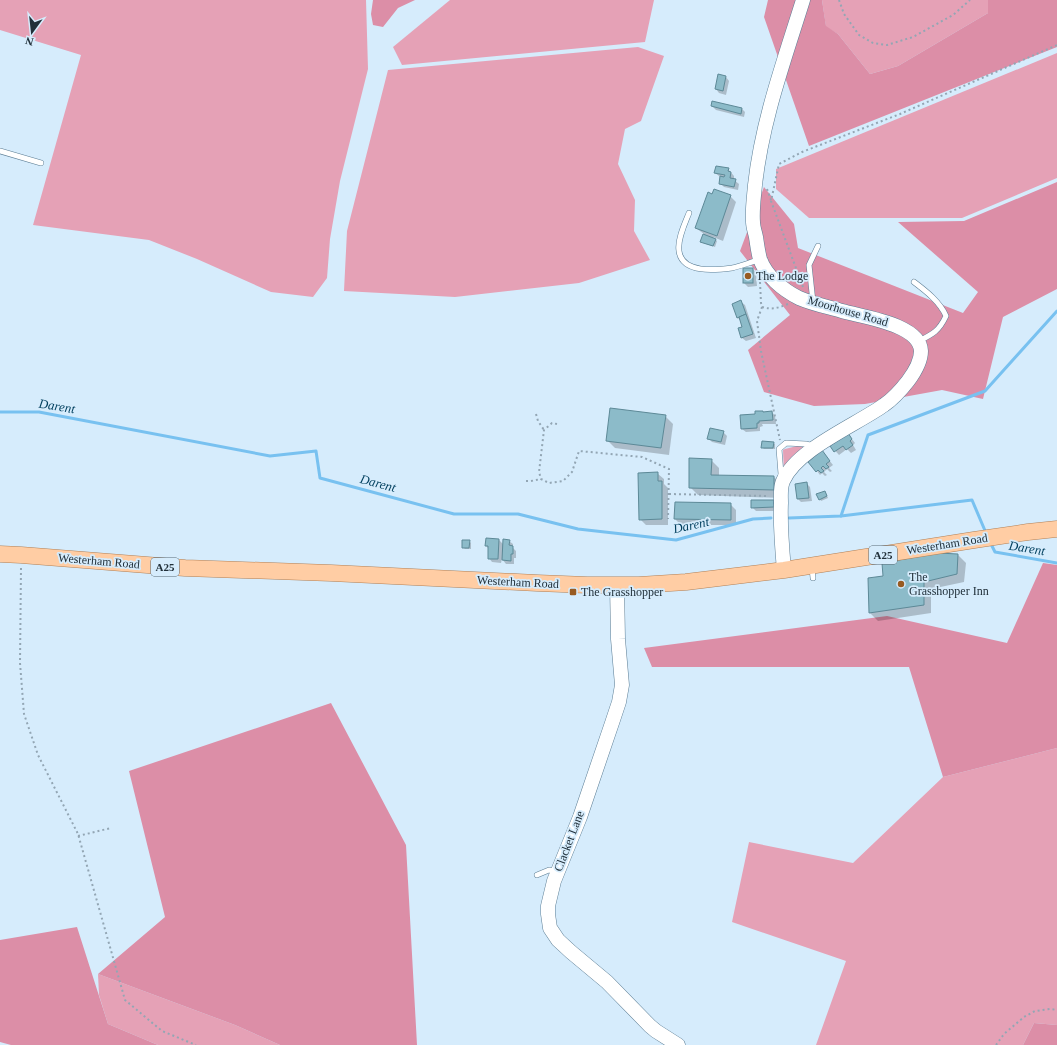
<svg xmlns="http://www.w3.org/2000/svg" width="1057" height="1045" viewBox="0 0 1057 1045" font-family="Georgia,serif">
	<rect width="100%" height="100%" fill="#d6ecfc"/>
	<g fill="#e5a1b6">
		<path d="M 0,0 L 366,0 L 368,69 L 340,181 L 330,239 L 327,278 L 313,297 L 271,292 L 197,259 L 149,240 L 33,225 L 81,55 L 0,30 Z"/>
		<path d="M 450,0 L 654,0 L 645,42 L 402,65 L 393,47 Z"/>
		<path d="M 822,0 L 988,0 L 988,13 L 898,66 L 870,74 L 838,34 L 826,27 Z"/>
		<path d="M 638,47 L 664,56 L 641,121 L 625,129 L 618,164 L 635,200 L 634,231 L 650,260 L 579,283 L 455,297 L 344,291 L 347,231 L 388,70 Z"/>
		<path d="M 1057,53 L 1057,178 L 962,218 L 809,218 L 776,189 L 776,169 Z"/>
		<path d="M 801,445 L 805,448 L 784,472 L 783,450 L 785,449 Z"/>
		<path d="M 1057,748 L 1057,1025 L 1034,1023 L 1023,1045 L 816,1045 L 846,961 L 732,922 L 749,842 L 853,863 L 943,777 Z"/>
		<path d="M 98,974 L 235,1025 L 280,1045 L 158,1045 L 108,1024 L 99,995 Z"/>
	</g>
	<g fill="#dc8ea7">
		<path d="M 373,0 L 415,0 L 398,8 L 383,27 L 373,25 L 371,14 Z"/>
		<path d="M 768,0 L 822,0 L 826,26 L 838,34 L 870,74 L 898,66 L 988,13 L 988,0 L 1057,0 L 1057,47 L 809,146 L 764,17 Z"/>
		<path d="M 1057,182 L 1057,289 L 1003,317 L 983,399 L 942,390 L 865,404 L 814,406 L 764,392 L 748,350 L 790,315 L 740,251 L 764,187 L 794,224 L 798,248 L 963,313 L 978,292 L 898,222 L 964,221 Z"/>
		<path d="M 1043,563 L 1057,565 L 1057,748 L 943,777 L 909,667 L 652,667 L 644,648 L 887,616 L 1007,643 Z"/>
		<path d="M 331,703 L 406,845 L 417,1045 L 280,1045 L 235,1025 L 98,974 L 165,917 L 129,771 Z"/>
		<path d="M 77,927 L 108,1024 L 158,1045 L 11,1045 L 0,1042 L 0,940 Z"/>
		<path d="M 1034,1023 L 1057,1025 L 1057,1045 L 1023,1045 Z"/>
	</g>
	<g fill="#0003">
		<path d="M 719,76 L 726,77 L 729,81 L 726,95 L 719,93 L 716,89 Z"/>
		<path d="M 712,106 L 742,109 L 745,112 L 744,117 L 716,110 Z"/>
		<path d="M 728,169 L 734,176 L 734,180 L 739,184 L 738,190 L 724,187 L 720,183 L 721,177 L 719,176 L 715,173 Z"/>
		<path d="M 730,196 L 736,202 L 723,241 L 713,237 L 717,241 L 715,247 L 703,243 L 702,242 L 704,234 L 696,228 Z"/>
		<path d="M 753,269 L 756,273 L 757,286 L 748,287 L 744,283 Z"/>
		<path d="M 741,302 L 745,305 L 756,338 L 746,341 L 742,338 L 739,329 L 743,327 L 741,321 L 737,317 Z"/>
		<path d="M 772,412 L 775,416 L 776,424 L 762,424 L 763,426 L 760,427 L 760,431 L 746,432 L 742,429 L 764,413 Z"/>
		<path d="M 665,416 L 673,424 L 669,455 L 615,448 L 607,440 Z"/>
		<path d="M 723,432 L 727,436 L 725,445 L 712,442 L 708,438 Z"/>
		<path d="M 848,434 L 855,443 L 853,445 L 856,450 L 851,453 L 847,449 L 839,455 L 831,446 Z"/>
		<path d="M 773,443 L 775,444 L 775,449 L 764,449 L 762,447 Z"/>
		<path d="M 825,455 L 833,465 L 829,468 L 832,471 L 830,472 L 827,469 L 824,472 L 827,475 L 825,476 L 822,473 L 820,475 L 817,471 Z"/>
		<path d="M 711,460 L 719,468 L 719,476 L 774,477 L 782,485 L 781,498 L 698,495 L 690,487 Z"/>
		<path d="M 658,474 L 664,479 L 664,484 L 668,488 L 668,525 L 646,525 L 640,519 Z"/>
		<path d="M 806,483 L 810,487 L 812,501 L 801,502 L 798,499 Z"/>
		<path d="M 826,493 L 828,498 L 821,501 L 820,499 Z"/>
		<path d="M 774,501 L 778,511 L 756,511 L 752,507 Z"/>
		<path d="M 730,504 L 736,510 L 736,525 L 681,525 L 675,519 Z"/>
		<path d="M 499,540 L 504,545 L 509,541 L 513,544 L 513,548 L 516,551 L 516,558 L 514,558 L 514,564 L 506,564 L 502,559 L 501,563 L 492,562 L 489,558 L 489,549 L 486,546 Z"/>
		<path d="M 469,541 L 471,543 L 471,549 L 465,549 L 463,547 Z"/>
		<path d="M 958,555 L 966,563 L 964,582 L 931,589 L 931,613 L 878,621 L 870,613 L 869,579 L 884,577 Z"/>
	</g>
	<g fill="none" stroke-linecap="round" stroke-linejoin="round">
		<g stroke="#78c1f0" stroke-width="3">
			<path d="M 0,412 L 39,412 L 270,456 L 316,451 L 320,478 L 454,514 L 518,514 L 578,529 L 676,540 L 753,519 L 771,518"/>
			<path d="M 841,516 L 868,435 L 985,391 L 1057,311"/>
			<path d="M 789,518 L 841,516 L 972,500 L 986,533"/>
			<path d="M 990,542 L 995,552 L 1057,563"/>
		</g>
	</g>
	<g fill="#8cbbc9" stroke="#5d8997">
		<path d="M 718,74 L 726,76 L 723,91 L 715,89 Z"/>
		<path d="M 712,101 L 742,108 L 741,114 L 711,106 Z"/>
		<path d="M 716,166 L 729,168 L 728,171 L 731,172 L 730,178 L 736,179 L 734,187 L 719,184 L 720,176 L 724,177 L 725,175 L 714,173 Z"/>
		<path d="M 714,189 L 731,195 L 717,236 L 695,228 L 708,192 L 712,194 Z"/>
		<path d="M 703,234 L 716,239 L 713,246 L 700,242 Z"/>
		<rect x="743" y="268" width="10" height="15"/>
		<path d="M 741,300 L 746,314 L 737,318 L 732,304 Z"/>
		<path d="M 746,314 L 753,334 L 741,338 L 738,328 L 742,327 L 739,317 Z"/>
		<path d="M 610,408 L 666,415 L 661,448 L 606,441 Z"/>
		<path d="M 755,411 L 763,411 L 763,412 L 772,411 L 773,420 L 759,421 L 759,423 L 757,423 L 757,428 L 741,429 L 740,415 L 755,414 Z"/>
		<path d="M 710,428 L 724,431 L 721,442 L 707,439 Z"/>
		<path d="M 848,433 L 852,439 L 850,441 L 853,445 L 846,450 L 843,446 L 834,452 L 830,446 Z"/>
		<path d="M 762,441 L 774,442 L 773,448 L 761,448 Z"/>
		<path d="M 822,450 L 830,461 L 826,464 L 829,467 L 826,469 L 823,466 L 821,468 L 824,471 L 821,473 L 818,470 L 816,472 L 808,462 Z"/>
		<path d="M 689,458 L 712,459 L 711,475 L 774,476 L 774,490 L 689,488 Z"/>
		<path d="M 658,472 L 658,481 L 662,481 L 662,519 L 639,520 L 638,473 Z"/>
		<path d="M 807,482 L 809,498 L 797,499 L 795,484 Z"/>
		<path d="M 825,491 L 827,496 L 819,500 L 816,494 Z"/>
		<path d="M 751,500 L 774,500 L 774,507 L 751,508 Z"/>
		<path d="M 675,502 L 731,503 L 731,520 L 674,519 Z"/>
		<path d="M 486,538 L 499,539 L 498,559 L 488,559 L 488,546 L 485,546 Z"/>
		<path d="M 503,539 L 510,540 L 509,545 L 513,546 L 513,554 L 511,554 L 511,561 L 502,560 Z"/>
		<path d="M 462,540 L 470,540 L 469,548 L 462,548 Z"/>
		<path d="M 938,553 L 958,554 L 957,574 L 924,582 L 924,605 L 869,613 L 868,578 L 883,576 L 882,563 Z"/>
	</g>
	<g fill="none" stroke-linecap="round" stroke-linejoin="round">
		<defs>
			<g id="lane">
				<path d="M 0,151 L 41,163"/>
				<path d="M 689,213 C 685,223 677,240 679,251 C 682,274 716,270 732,268 C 741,266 751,262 759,260"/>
				<path d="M 914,282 C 926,291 940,302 946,316 C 939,331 933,334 919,341"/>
				<path d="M 813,302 L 809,265 L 818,246"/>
				<path d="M 782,478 L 781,474 L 779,449 L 786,443 L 806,444 L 813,446"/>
				<path d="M 812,567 L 813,578"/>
				<path d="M 537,875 L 549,870 L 556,871"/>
			</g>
			<g id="secondary">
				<path d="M 784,570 C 782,548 780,526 781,503 C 781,496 780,488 783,481 C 797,449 856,425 884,405 C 893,399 901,390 908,381 C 914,373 921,362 921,351 C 920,324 862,317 842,311 C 828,307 813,304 799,298 C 783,290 766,276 760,259 C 758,252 757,244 756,237 C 755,232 753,227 753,222 C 752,210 754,197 755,185 C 762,121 784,61 803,0"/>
				<path d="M 617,585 L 618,639 L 622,685 L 619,702 L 612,723 L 580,817 L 554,881 L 548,906 L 548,914 L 550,928 L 558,940 L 571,952 L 607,982 L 650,1026 L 656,1031 L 678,1045"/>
			</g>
			<path id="primary" d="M 0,554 L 21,555 L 185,568 L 331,573 L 537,583 L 587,585 L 639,585 L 686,582 L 784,570 L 974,540 L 1028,532 L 1057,529"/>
		</defs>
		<use href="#lane" stroke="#5b7d94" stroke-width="6"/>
		<use href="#secondary" stroke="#5b7d94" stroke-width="15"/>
		<use href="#primary" stroke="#b18057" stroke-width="17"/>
		<g stroke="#93a6b4" stroke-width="2" stroke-dasharray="2 3" stroke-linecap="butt">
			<path d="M 839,0 L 844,14 L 859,35 L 873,43 L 887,45 L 913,37 L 953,15 L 970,0"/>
			<path d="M 767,189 L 771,200"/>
			<path d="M 760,282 L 761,303 L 762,307 C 772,310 778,308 788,304"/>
			<path d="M 803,287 L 771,201 L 779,164 L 802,152 L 900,114 L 1057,45"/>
			<path d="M 762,307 L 757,321 L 761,351 L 780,440"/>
			<path d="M 536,414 L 538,421 L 544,430"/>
			<path d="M 557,424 L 552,423 L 544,430 L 539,472 L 541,479 L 549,483 L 563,481 L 572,472 L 579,451 L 642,457 L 669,469 L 668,519"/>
			<path d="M 526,481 L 531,481 L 541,479"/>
			<path d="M 669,494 L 768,496"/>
			<path d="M 21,568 L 20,663 L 24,714 L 38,755 L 78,834 L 125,1000 L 162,1031 L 196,1045"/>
			<path d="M 78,836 L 111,828"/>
			<path d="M 996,1045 L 1004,1034 L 1024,1017 L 1035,1011 L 1050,1009 L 1057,1010"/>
		</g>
		<use href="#lane" stroke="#fff" stroke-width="5"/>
		<use href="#secondary" stroke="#fff" stroke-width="14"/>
		<use href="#primary" stroke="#ffcda4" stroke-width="16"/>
	</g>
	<g fill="#985a20" stroke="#d6ecfc" stroke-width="1.5">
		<circle cx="748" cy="276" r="4"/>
		<circle cx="901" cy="584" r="4"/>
		<rect x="569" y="588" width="8" height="8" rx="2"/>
	</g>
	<g text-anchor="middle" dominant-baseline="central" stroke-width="3.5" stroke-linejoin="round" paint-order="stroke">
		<g fill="#d6ecfc" stroke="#576874" stroke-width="1">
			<rect x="869" y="546" width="28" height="18" rx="3"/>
			<rect x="151" y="558" width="28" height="18" rx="3"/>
		</g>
		<g font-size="11" font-weight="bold" fill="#21303a">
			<text x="883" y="555">A25</text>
			<text x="165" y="567">A25</text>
		</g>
		<g font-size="12" fill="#21303a" stroke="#d6ecfc" text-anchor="start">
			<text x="756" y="276">The Lodge</text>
			<text x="909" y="577">The<tspan x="909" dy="14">Grasshopper Inn</tspan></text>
			<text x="581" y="592">The Grasshopper</text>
		</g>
		<g font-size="12" fill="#21303a" stroke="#d6ecfc">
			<text transform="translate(848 311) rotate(16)">Moorhouse Road</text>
			<text transform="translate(947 544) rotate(-9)">Westerham Road</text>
			<text transform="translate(99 561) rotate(5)">Westerham Road</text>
			<text transform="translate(518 582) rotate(3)">Westerham Road</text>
			<text transform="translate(569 841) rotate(-69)">Clacket Lane</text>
		</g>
		<g font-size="13" font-style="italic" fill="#013f5e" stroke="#d6ecfc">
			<text transform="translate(57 406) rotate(9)">Darent</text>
			<text transform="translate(378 483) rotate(15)">Darent</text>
			<text transform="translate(691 525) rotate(-12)">Darent</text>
			<text transform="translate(1027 548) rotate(9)">Darent</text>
		</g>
	</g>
	<g transform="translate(32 32) rotate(195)" stroke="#d6ecfc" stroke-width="3" paint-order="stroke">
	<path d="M0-3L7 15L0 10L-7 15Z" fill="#21303a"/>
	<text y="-6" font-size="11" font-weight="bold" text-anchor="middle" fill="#21303a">N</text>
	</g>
</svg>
